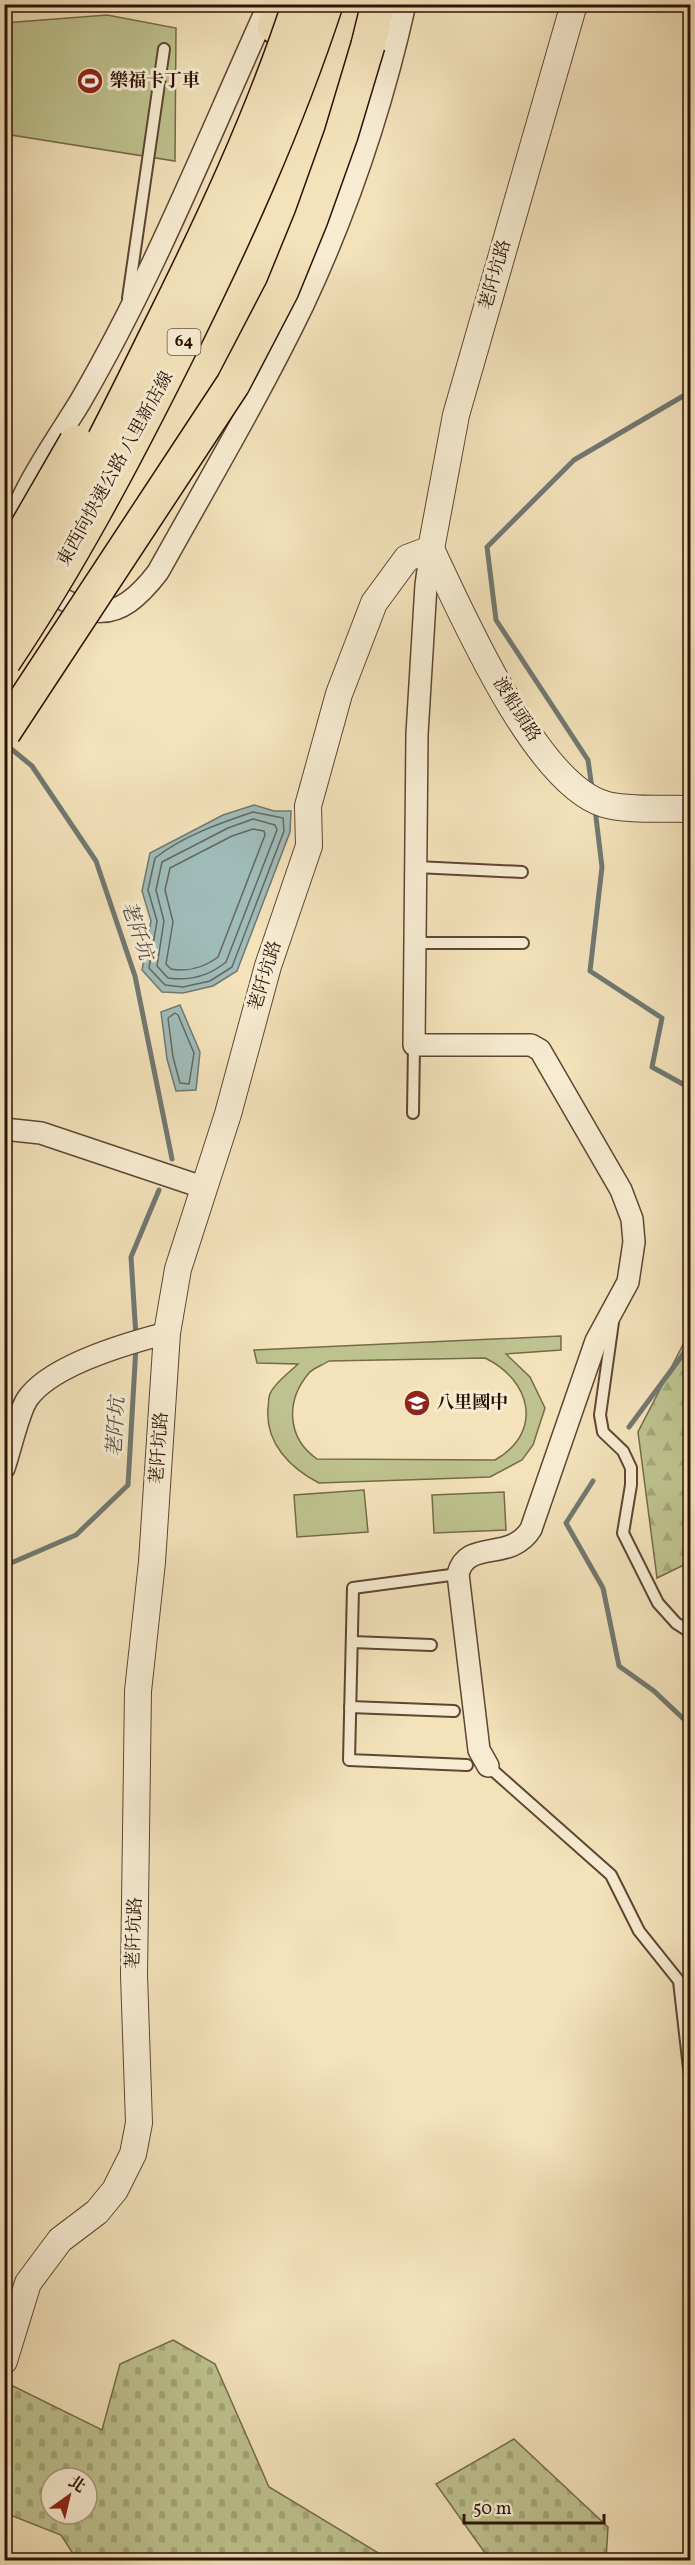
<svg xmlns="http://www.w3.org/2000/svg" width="695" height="2565" viewBox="0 0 695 2565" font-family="Vollkorn,'Noto Serif TC',serif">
	<defs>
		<pattern id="forest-firs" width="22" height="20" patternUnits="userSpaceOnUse" patternTransform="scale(1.5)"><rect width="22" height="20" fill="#bec28e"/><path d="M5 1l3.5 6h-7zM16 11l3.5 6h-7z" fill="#a3a679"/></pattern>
		<pattern id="cemetery-stones" width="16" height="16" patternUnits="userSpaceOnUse" patternTransform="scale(1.5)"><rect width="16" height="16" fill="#bec28e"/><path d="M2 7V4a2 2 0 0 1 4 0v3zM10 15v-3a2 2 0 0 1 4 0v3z" fill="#a3a679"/></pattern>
	</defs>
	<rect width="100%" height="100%" fill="#f3e2ba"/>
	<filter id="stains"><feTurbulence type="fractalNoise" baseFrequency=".00333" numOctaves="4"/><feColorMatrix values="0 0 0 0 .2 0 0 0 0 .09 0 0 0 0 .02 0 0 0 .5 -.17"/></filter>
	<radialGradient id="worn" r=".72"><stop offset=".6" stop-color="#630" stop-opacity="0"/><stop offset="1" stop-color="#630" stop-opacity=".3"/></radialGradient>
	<g fill="#bec28e" stroke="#756a4a" stroke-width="1.5" fill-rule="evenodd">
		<path d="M 107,15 L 176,28 L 175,161 L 5,134 L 4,23 Z"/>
		<path d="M 561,1336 L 561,1350 L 506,1354 L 530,1377 L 545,1408 L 533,1445 L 522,1460 L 490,1477 L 319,1483 C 290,1468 265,1443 268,1408 C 269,1404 268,1397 270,1394 C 274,1383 290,1372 298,1364 L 257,1363 L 254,1350 ZM 485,1358 C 531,1380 544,1432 495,1460 L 317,1459 C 287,1438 285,1401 309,1373 C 313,1368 323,1365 329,1361 Z"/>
		<path d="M 364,1490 L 368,1532 L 297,1537 L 294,1495 Z"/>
		<path d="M 504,1492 L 506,1530 L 434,1533 L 432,1495 Z"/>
	</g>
	<path fill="url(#forest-firs)" stroke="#756a4a" stroke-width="1.5" d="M 690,1331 L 690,1562 L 657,1578 L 638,1432 Z"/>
	<g fill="url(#cemetery-stones)" stroke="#756a4a" stroke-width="1.5" fill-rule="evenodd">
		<path d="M 173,2340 L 215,2364 L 269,2487 L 390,2560 L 77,2560 L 61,2535 L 5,2513 L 4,2400 L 11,2385 L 102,2430 L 120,2364 ZM 51,2478 L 87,2478 L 87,2514 L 51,2514 Z"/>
		<path d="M 514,2439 L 608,2527 L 606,2560 L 490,2560 L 436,2484 Z"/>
	</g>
	<g fill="#9fbcb9" stroke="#717872" stroke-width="1.5">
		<path d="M 254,805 L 274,811 L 291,811 L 290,832 L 237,971 L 213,986 L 183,993 L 162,992 L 142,970 L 151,921 L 142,891 L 150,853 L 223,815 Z"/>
		<path d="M 180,1005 L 200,1052 L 196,1090 L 176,1091 L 167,1059 L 161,1012 Z"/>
	</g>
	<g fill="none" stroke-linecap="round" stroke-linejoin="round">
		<g stroke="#666760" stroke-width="1.5">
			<path d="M 253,812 L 283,818 L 284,831 L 232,967 L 210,981 L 183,987 L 165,985 L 149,968 L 157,921 L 148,890 L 155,858 C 183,836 220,823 253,812 Z"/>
			<path d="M 253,819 L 275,825 L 277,830 L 226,962 C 209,976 189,981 168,978 L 157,966 L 164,921 L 156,890 L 162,862 L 228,828 Z"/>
			<path d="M 253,829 L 264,831 L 265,835 L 218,957 C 205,967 188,972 171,969 L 166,964 L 173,922 L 165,890 L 170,868 L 232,836 Z"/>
			<path d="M 175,1013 L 178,1015 L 194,1053 L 189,1084 L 180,1083 L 173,1057 L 168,1018 Z"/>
		</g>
		<g stroke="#717872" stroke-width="5">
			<path d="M 4,743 L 32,766 L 96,861 L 135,976 L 172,1159"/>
			<path d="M 592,788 L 588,760 L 496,620 L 487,547 L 574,460 L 690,392"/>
			<path d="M 595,809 L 602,867 L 590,971 L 662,1018 L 652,1067 L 690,1088"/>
			<path d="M 136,1337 L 131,1257 L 159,1190"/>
			<path d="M 629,1427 L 690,1345"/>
			<path d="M 593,1481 L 566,1523 L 603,1588 L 619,1666 L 654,1691 L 690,1725"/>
			<path d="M 4,1566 L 76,1535 L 128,1485 L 136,1346"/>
		</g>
		<defs>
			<g id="service">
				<path d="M 128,298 L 164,49"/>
				<path d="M 416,867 L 522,872"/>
				<path d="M 415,943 L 523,943"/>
				<path d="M 413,1113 L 414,1045"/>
				<path d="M 613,1322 L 600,1415 L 603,1432 L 623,1451 L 631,1468 L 631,1485 L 623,1533 L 658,1603 L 676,1623 L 690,1632"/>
				<path d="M 458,1574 L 353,1588 L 349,1760 L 467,1765"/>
				<path d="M 352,1642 L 431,1645"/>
				<path d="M 350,1707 L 454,1711"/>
				<path d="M 488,1766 L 611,1875 L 639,1931 L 679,1981 L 690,2077"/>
			</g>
			<g id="minor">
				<path d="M 11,538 C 9,506 62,432 80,402 C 154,275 208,138 269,4"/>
				<path d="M 431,549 L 426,585 L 417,734 L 414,1045 L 531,1045 L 540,1050 L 621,1190 L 632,1219 L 634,1242 L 628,1282 L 596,1341 L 531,1529 C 510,1563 467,1538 458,1574 L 479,1750 L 488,1766"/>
				<path d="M 38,584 C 90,618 116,627 158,572 C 207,484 259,396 303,305 C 348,209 382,107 405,4"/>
				<path d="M 4,1129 L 41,1133 L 205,1188"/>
				<path d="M 4,1468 C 10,1451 19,1410 28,1398 C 52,1365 128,1343 167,1333"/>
			</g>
			<g id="tertiary">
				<path d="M 431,549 C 462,614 535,783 604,804 C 625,811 667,808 690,809"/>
				<path d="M 4,2361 L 28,2283 L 60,2240 L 97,2212 L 115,2190 L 133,2154 L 139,2123 L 134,1975 L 138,1691 L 152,1562 L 167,1333 L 178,1269 L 228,1114 L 268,966 L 309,846 L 308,806 L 339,694 L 374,603 L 407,558 L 431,549 L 456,415 L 574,4"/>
			</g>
			<g id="trunk">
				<path d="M 274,26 L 281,4"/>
				<path d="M 368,45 L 378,4"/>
			</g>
		</defs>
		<use href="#service" stroke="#5e4634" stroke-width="14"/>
		<use href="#minor" stroke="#5e4634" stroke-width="24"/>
		<use href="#tertiary" stroke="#5e4634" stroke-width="28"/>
		<use href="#trunk" stroke="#2c1207" stroke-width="36"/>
		<use href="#service" stroke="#f7ecd2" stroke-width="10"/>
		<use href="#minor" stroke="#f7ecd2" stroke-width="21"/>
		<use href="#tertiary" stroke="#f7ecd2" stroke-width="26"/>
		<use href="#trunk" stroke="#f3e2ba" stroke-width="33"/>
		<defs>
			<g id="trunk-bridge">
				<path d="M 4,567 L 76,442"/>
				<path d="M 4,613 C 61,528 110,430 155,338 C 209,230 261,120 299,4"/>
				<path d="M 4,661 C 69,564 124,460 176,356 C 233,242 286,126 326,4"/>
				<path d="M 4,732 L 233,384 L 282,290 L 311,219 L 341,135 L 368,45"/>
			</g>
		</defs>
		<use href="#trunk-bridge" stroke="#2c1207" stroke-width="36" stroke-linecap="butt"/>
		<use href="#trunk-bridge" stroke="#f3e2ba" stroke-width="33"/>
	</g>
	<defs>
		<symbol id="stadium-disc" viewBox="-11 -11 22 22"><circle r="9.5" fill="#8f2418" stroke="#f7ecd2"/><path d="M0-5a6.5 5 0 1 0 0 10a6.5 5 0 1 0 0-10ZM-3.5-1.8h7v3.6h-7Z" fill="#fff"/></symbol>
		<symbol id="school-disc" viewBox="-11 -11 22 22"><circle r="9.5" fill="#8f2418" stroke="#f7ecd2"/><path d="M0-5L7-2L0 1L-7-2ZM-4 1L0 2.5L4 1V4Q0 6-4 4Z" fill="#fff"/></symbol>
	</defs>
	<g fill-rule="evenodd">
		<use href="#stadium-disc" x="75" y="66" width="30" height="30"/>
		<use href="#school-disc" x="402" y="1388" width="30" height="30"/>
	</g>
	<g text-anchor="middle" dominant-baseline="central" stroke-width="6" stroke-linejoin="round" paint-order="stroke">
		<rect fill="#f7ecd2" stroke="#695344" stroke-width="1.5" x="167.5" y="329" width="33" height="26" rx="4.5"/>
		<g font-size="16" font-weight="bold" fill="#2c1207">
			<text x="184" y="342">64</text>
		</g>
		<g font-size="18" font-weight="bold" fill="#2c1207" stroke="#f7ecd2" text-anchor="start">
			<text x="110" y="81">樂福卡丁車</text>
			<text x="436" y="1403">八里國中</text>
		</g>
		<g font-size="18" fill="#2c1207" stroke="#f7ecd2">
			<text transform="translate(496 275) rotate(-74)">荖阡坑路</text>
			<text transform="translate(116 469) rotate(-61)">東西向快速公路 八里新店線</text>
			<text transform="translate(516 710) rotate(58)">渡船頭路</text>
			<text transform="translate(266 976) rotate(-73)">荖阡坑路</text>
			<text transform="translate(160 1448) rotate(-86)">荖阡坑路</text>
			<text transform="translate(135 1933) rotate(-88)">荖阡坑路</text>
		</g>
		<g font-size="20" font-style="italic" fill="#544e45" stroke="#f7ecd2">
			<text transform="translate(136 931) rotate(71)">荖阡坑</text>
			<text transform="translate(117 1427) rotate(-87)">荖阡坑</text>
		</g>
	</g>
	<rect width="695" height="2565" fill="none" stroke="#f3e2ba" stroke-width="24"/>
	<rect x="6" y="6" width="683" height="2553" fill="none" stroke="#2c1207" stroke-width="3"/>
	<rect x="12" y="12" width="671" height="2541" fill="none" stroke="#2c1207" stroke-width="1.5"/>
	<g transform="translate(69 2496) rotate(34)"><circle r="28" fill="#f7ecd2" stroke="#a69581" stroke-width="1.5"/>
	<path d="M0-4.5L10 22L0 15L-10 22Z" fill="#8f2418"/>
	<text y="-9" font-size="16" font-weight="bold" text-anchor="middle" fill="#2c1207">北</text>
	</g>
	<path d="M464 2514v9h140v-9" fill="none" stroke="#2c1207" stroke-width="3"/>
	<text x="473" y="2514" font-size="18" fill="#2c1207" stroke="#f7ecd2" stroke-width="4.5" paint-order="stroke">50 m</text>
	<rect width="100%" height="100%" filter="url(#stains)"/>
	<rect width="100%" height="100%" fill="url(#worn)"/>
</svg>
